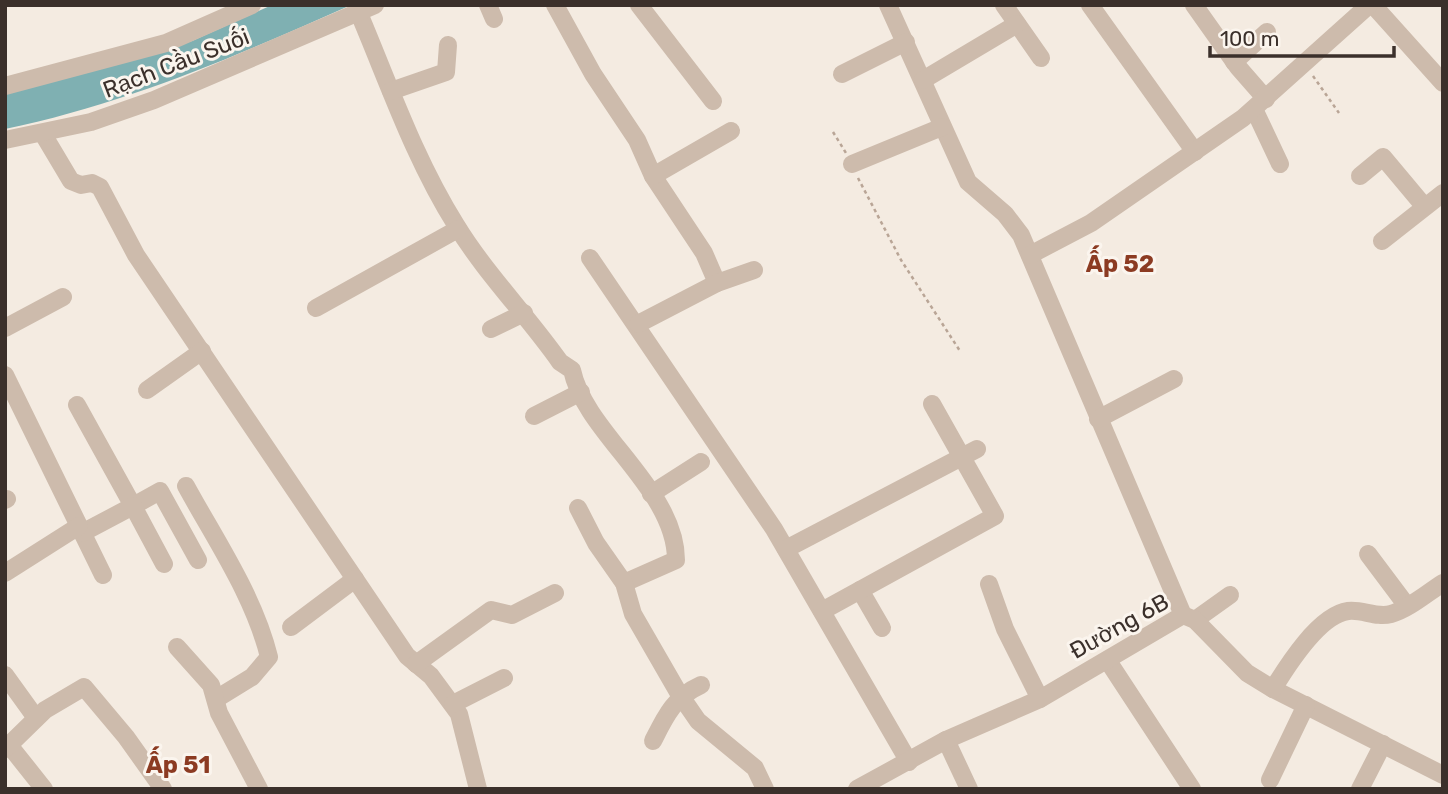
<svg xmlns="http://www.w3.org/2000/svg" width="1448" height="794" viewBox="0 0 1448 794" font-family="Rubik,sans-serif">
	<rect width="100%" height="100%" fill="#f4ebe1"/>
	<path fill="#7fb0b2" d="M 272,5 L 351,5 C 239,55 126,104 5,129 L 5,92 L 192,41 Z"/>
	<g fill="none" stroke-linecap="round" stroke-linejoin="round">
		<g stroke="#b9a596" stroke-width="2.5" stroke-dasharray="3.5 3.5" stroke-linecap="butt">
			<path d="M 1313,76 L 1339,113"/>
			<path d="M 833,132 L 846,153"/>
			<path d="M 858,178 L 901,260 L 960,351"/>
		</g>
		<g stroke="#cdbbac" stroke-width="18">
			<path d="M 488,5 L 494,19"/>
			<path d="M 555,5 L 593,74 L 637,140 L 653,176 L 704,253 L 717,283"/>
			<path d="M 639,5 L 713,101"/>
			<path d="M 888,5 L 968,182 L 1005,214 L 1021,235 L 1183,615"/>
			<path d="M 1004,5 L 1041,58"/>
			<path d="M 1090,5 L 1195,152"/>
			<path d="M 1194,5 L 1238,67 L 1266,99"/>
			<path d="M 1373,5 L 1443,83"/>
			<path d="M 358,11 C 389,84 414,158 456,225 C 486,274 527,315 560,362 L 572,370 C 585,433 676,489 676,560 L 624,583"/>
			<path d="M 1234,62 L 1267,32"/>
			<path d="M 842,74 L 906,42"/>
			<path d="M 923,80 L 1017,24"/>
			<path d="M 5,86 L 166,43 L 252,5"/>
			<path d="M 391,91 L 446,72 L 448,45"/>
			<path d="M 1254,109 L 1280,164"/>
			<path d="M 43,134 L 71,181 L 81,185 L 92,183 L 100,187 L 136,255 L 407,656 L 431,676 L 459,714 L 478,789"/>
			<path d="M 5,140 L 91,122 L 154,100 L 375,5"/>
			<path d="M 852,164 L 942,127"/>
			<path d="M 653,176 L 731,131"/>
			<path d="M 1360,176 L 1383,157 L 1424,206"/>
			<path d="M 1382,241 L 1443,193"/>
			<path d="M 1030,255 L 1091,223 L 1243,118 L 1369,5"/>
			<path d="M 590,258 L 774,529 L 909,762"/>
			<path d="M 316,308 L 458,229"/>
			<path d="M 638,324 L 717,283 L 754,270"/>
			<path d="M 5,328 L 63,297"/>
			<path d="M 491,329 L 524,313"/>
			<path d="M 5,375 L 103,575"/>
			<path d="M 147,390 L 202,351"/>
			<path d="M 77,405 L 133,506 L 160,491 L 198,560"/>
			<path d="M 534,416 L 581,392"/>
			<path d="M 1098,419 L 1174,379"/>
			<path d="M 186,486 C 216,541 254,596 269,657 L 252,677 L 216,699"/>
			<path d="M 651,494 L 701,462"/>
			<path d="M 5,500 L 7,499"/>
			<path d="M 578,508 L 596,543 L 624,583 L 633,614 L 678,692 L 698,721 L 755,768 L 765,789"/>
			<path d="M 82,533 L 133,506 L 164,564"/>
			<path d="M 786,549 L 977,449"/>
			<path d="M 1368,554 L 1407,606"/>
			<path d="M 5,573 L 79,526"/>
			<path d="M 989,584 L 1005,629 L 1040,699"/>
			<path d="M 860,590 L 882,628"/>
			<path d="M 822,611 L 995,516 L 932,404"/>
			<path d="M 1195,620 L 1230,595"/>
			<path d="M 291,627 L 355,579"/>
			<path d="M 177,647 L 211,685 L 219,713 L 259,789"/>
			<path d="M 1108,661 L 1192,789"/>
			<path d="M 416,664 L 491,610 L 512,615 L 555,593"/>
			<path d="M 5,675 L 36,718"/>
			<path d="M 1273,689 L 1443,775"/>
			<path d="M 453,704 L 504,678"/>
			<path d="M 946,740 L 969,789"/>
			<path d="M 653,741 C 665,717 674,697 701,685"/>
			<path d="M 9,745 L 44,789"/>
			<path d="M 5,749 L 45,710 L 84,687 L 126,737 L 163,789"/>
			<path d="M 1270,780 L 1306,705"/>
			<path d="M 857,789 L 946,740 L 1040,699 L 1183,615 L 1195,620 L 1247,673 L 1273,689 C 1287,666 1319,615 1348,611 C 1362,609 1376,618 1391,614 C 1409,609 1427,593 1443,583"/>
			<path d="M 1360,789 L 1383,744"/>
		</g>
	</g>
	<g text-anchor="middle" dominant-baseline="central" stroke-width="6" stroke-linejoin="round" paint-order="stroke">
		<g font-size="23" fill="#3b302b" stroke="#fbf5ee">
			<text transform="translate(176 63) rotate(-21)">Rạch Cầu Suối</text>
			<text transform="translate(1119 626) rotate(-29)">Đường 6B</text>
		</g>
		<g font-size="24" font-weight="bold" fill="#8c3b22" stroke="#fbf5ee">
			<text x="1120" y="264">Ấp 52</text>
			<text x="178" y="765">Ấp 51</text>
		</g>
	</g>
	<rect width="1448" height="794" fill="none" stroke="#3b302b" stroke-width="14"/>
	<path d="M1210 46v10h184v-10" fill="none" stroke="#3b302b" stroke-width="3.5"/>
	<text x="1220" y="46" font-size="21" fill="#3b302b" stroke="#fbf5ee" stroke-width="5" paint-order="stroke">100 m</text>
</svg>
